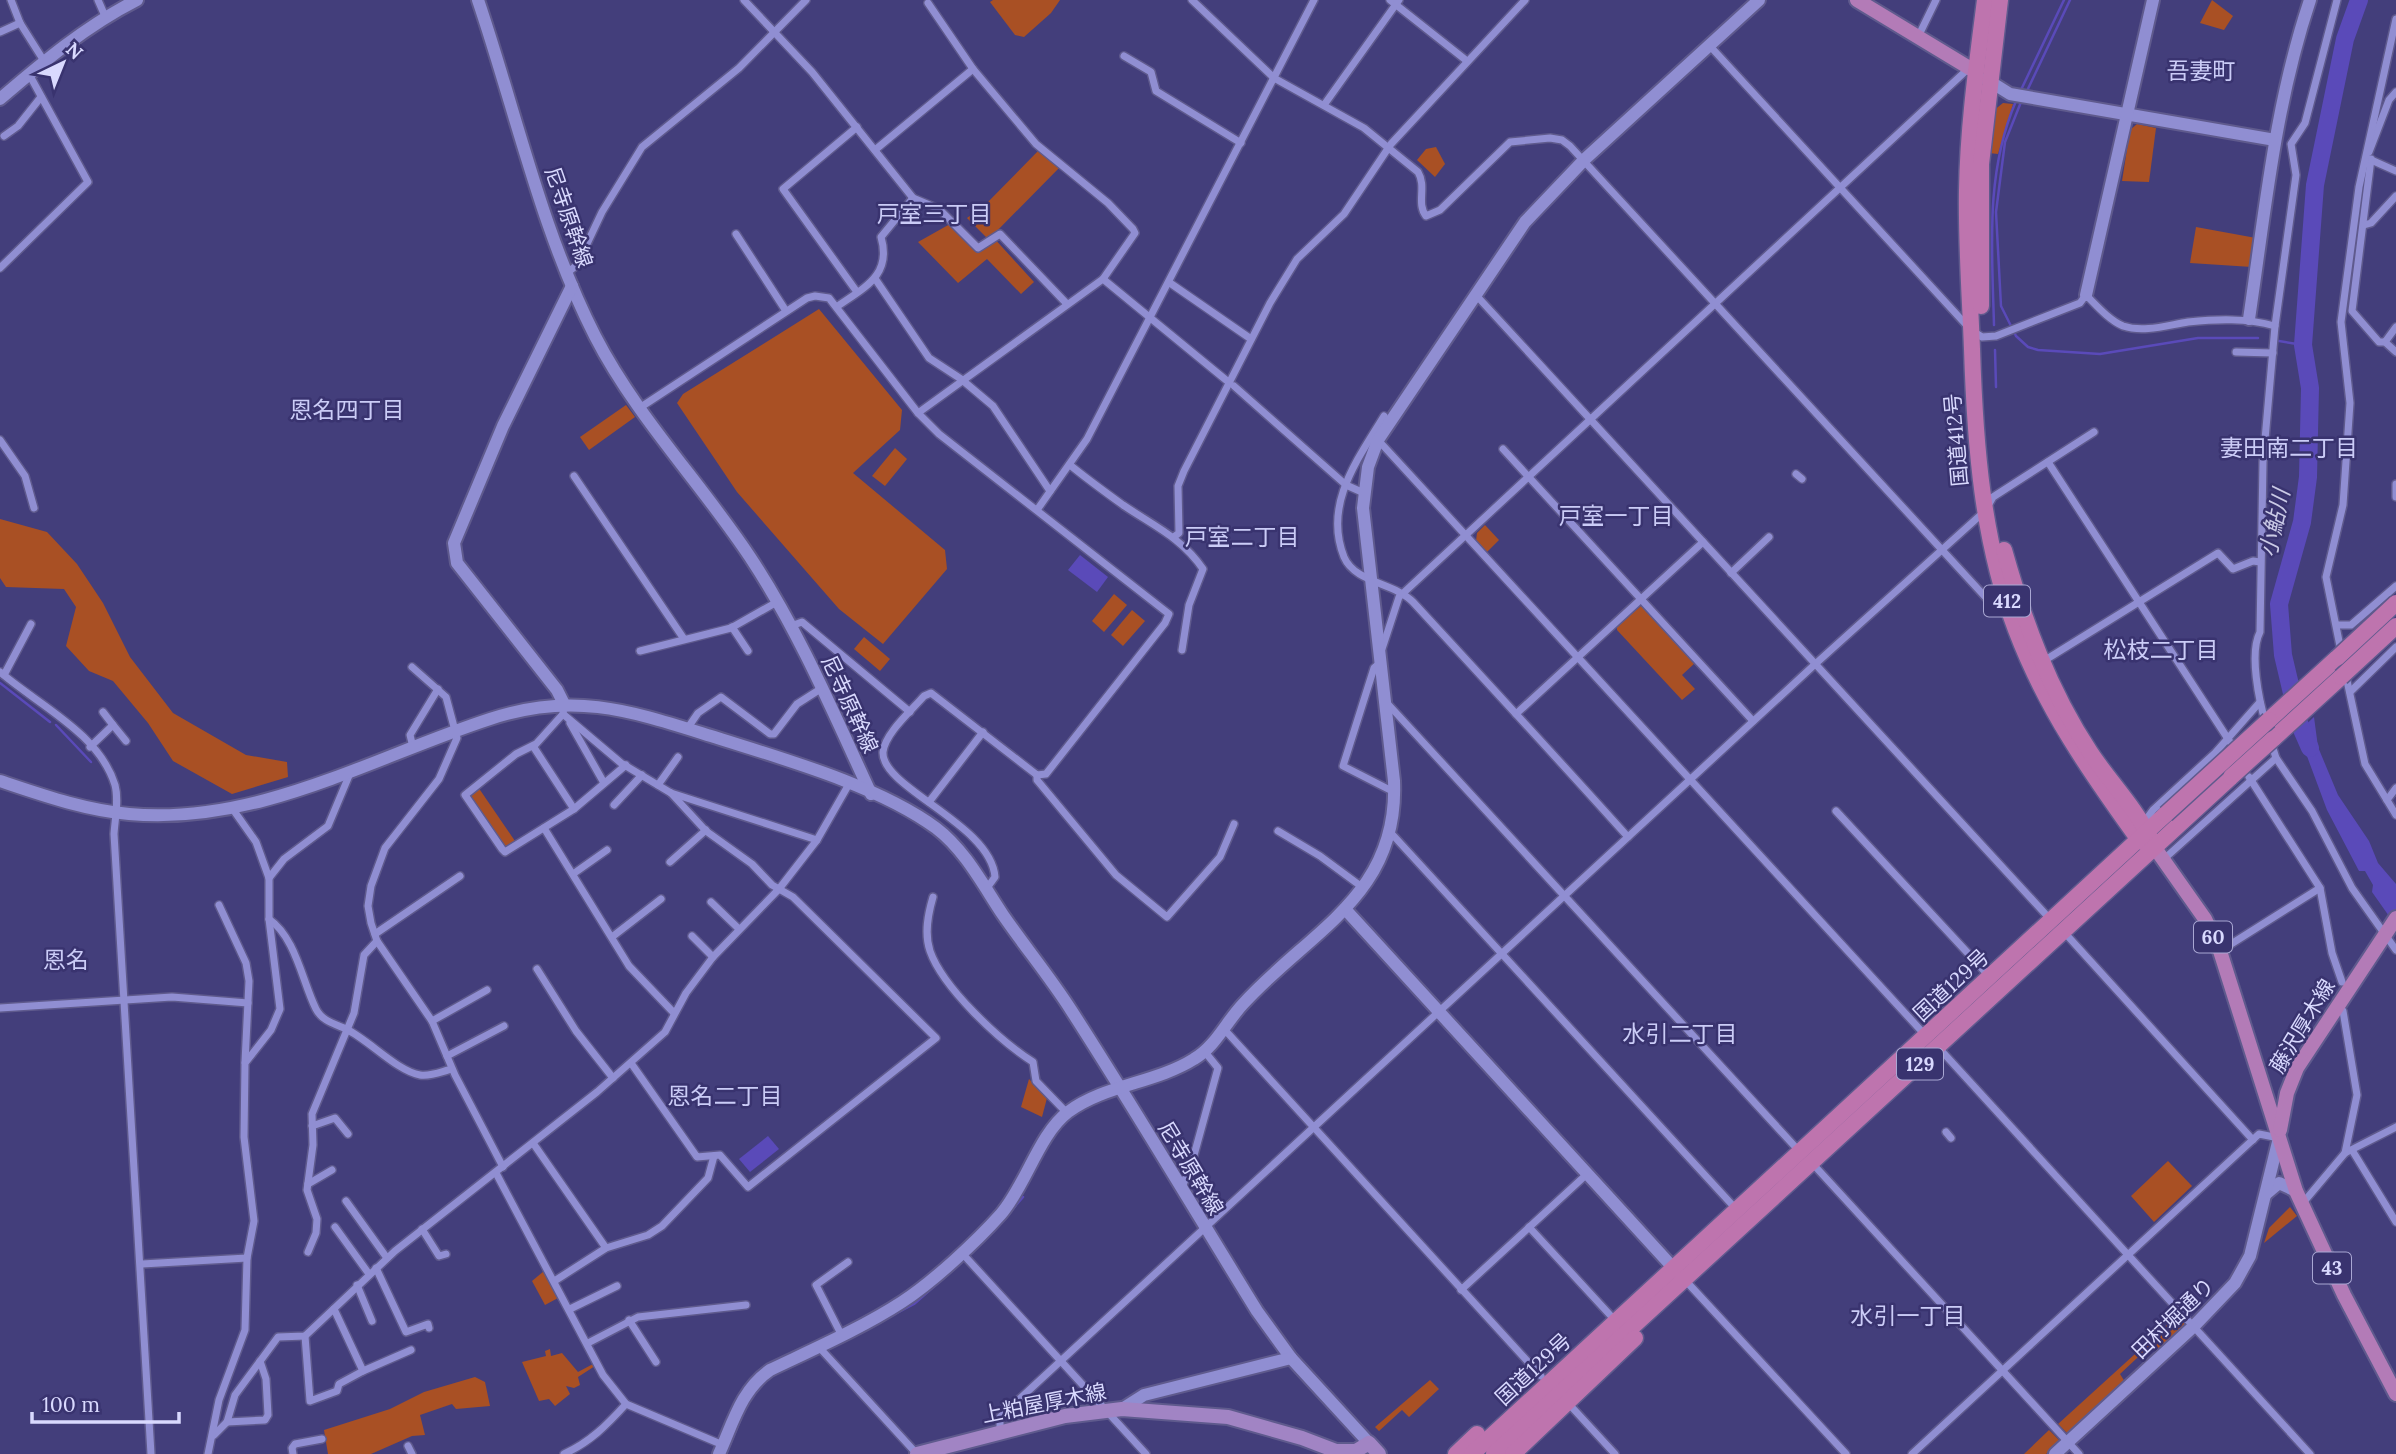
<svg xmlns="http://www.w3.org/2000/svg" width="2396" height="1454" viewBox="0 0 2396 1454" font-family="Lora,'Noto Sans JP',serif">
	<rect width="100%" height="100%" fill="#433e7b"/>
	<g fill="#a95024">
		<path d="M 993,0 L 1060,0 L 1051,13 L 1024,37 L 1015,35 L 990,2 Z"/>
		<path d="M 2212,0 L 2233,16 L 2224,30 L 2200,23 Z"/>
		<path d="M 2003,103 L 2013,104 L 1998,154 L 1989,153 L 1993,111 Z"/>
		<path d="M 2137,124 L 2156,128 L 2149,182 L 2122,181 L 2130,130 Z"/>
		<path d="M 1436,147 L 1445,164 L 1435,177 L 1417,160 L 1426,149 Z"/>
		<path d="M 1038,151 L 1061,166 L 992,236 L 1034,282 L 1021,294 L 987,259 L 958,283 L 918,242 L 950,224 L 977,250 L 988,239 L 967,218 L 985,205 Z"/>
		<path d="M 2196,227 L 2256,238 L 2252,267 L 2190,263 Z"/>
		<path d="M 819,309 L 902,410 L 900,430 L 853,473 L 945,550 L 947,569 L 883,644 L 839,609 L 737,492 L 677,403 L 683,394 Z"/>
		<path d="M 626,405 L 635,417 L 589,450 L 580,437 Z"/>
		<path d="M 895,448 L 907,459 L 885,486 L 872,476 Z"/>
		<path d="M 0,519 L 47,532 L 77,564 L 103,603 L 130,657 L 173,713 L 246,755 L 287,762 L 288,777 L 232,794 L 173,761 L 148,723 L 113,681 L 89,671 L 66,646 L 76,607 L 64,589 L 6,587 L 0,578 Z"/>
		<path d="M 1485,525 L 1499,540 L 1487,552 L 1476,541 L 1477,533 Z"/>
		<path d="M 1114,594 L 1127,605 L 1104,632 L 1092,621 Z"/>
		<path d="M 1642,605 L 1695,663 L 1682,675 L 1695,689 L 1682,700 L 1617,630 L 1617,626 Z"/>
		<path d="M 1132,610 L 1145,621 L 1123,646 L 1111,635 Z"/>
		<path d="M 864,637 L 890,659 L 880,671 L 854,649 Z"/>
		<path d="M 478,787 L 515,841 L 504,848 L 467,795 Z"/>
		<path d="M 1029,1079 L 1047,1098 L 1042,1117 L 1021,1107 Z"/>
		<path d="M 2168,1161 L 2192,1186 L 2154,1222 L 2131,1196 Z"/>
		<path d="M 2290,1207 L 2297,1216 L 2264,1243 L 2269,1228 Z"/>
		<path d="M 544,1271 L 558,1298 L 545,1305 L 532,1281 Z"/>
		<path d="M 2179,1314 L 2189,1324 L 2161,1350 L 2152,1344 L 2120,1374 L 2125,1382 L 2068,1434 L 2058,1424 Z"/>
		<path d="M 550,1349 L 551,1356 L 562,1353 L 578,1372 L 593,1364 L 595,1366 L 578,1377 L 580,1385 L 574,1388 L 566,1386 L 570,1394 L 555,1406 L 549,1399 L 539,1401 L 522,1362 L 546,1356 L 545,1351 Z"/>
		<path d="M 475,1377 L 485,1382 L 490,1406 L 456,1409 L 452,1404 L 420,1415 L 425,1435 L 412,1436 L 371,1454 L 328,1454 L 324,1430 L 390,1409 L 424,1392 Z"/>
		<path d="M 1430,1380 L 1439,1389 L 1409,1417 L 1402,1410 L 1379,1431 L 1375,1427 Z"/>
		<path d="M 2049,1430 L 2060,1441 L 2046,1454 L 2024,1454 Z"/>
	</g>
	<g fill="#5a4ab9">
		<path d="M 1080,555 L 1108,577 L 1097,592 L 1068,570 Z"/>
		<path d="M 2314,717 L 2318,747 L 2338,795 L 2369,841 L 2378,863 L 2396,884 L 2396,926 L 2372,892 L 2373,885 L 2365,871 L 2359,871 L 2327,810 L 2298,732 Z"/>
		<path d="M 768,1136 L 779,1149 L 750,1172 L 739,1159 Z"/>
	</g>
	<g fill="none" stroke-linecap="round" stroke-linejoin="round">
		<g stroke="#5a4ab9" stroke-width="2.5">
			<path d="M 2020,92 L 2064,0"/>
			<path d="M 2026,93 L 2070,0"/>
			<path d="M 2021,102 L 2005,142 L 1996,212 L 2001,306 L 2016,336 L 2028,347 L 2038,350 L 2100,354 L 2198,338 L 2258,338"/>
			<path d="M 1994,325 C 1992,249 1985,173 2016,101"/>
			<path d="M 2279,341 L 2303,345"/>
			<path d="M 1995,350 L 1996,387"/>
			<path d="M 0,683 L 50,722"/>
			<path d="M 56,725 L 91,762"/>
			<path d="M 993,1232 L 1023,1197"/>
			<path d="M 878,1323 L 914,1304 L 939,1282"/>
			<path d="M 726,1454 L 744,1411"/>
		</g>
		<path stroke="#5a4ab9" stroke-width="18" d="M 2310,748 L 2299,723 L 2283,655 L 2279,604 L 2302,522 L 2308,477 L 2310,388 L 2303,345 L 2315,185 L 2345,39 L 2359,0"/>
		<defs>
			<g id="minor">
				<path d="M 11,0 L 20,23 L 44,61"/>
				<path d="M 98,0 L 105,16"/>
				<path d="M 744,0 L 812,72 L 913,198 L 939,209 L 978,248 L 1000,234 L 1067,304"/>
				<path d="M 1192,0 L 1274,78 L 1364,128 L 1418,172 C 1427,187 1416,203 1426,216 L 1440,210 L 1510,142 L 1550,138 L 1562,140 L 1570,146 L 1990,602 L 2010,616"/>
				<path d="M 1390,0 L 1467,61"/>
				<path d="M 928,3 L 973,69 L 1036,144 L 1108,203 L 1133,229 L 1135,233 L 1103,279"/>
				<path d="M 0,32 L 20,23"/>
				<path d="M 1918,37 L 1936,0"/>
				<path d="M 1709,45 L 1971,330 L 1982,337 L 1996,336 L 2080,303 L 2086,295 C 2097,306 2109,320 2123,326 C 2144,333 2168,325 2188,322 C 2218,319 2246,318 2275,326"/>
				<path d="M 1124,56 L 1151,72 L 1156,91 L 1241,143"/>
				<path d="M 1324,105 L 1399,0"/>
				<path d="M 4,136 L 18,126 L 41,97"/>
				<path d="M 875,150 L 973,69"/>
				<path d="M 2369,152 L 2389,100 L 2396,92"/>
				<path d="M 2369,159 L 2396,171"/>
				<path d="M 2371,159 L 2352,311 L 2379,342 L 2385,342 L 2396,352"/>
				<path d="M 2364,225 L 2371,223 L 2396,196"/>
				<path d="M 736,234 L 786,311"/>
				<path d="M 0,268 L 88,182 L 29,74"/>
				<path d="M 567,273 L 577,265 L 602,212 L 642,147 L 739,68 L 806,0"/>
				<path d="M 876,280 L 929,358 L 961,379 L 993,406 L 1050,491"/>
				<path d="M 1170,283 L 1251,339"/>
				<path d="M 857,292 L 783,189 L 857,127"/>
				<path d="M 1475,294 L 2050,919"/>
				<path d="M 838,306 C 865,287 892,275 881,237 L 913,198"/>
				<path d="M 2385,342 L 2396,327"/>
				<path d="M 2236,352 L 2273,353"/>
				<path d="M 1234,386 L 1346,485 L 1364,493"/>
				<path d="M 641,407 L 807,298 L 815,296 L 829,298 L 918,413 L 939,434 L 1169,614 L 1165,623 L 1046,774 L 1037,775 L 931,693 L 924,696 C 912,710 885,733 883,752 C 881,788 991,824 995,877 L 987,888"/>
				<path d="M 918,413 L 1103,279 L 1226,380"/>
				<path d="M 1384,416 C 1358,459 1323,504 1344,557 C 1355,583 1395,583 1413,602 C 1485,680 1557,758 1628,837"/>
				<path d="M 0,440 L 25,476 L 34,508"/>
				<path d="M 1378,440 L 1926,1036"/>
				<path d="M 1503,449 L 1753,721"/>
				<path d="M 2048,462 L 2230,742"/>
				<path d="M 1070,465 C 1087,479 1105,492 1123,505 C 1154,526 1182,538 1203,569 L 1189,605 L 1182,650"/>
				<path d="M 1796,474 L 1802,479"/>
				<path d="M 574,476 L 684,639"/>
				<path d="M 2396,484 L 2396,497"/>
				<path d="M 1037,510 L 1087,439 L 1314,0"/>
				<path d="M 1175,536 L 1179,533 L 1178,486 L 1184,471 L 1270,303 L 1297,259 L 1344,214 L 1391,144 L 1525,0"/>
				<path d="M 1731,573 L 1769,537"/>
				<path d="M 2338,625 L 2351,625 L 2396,586"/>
				<path d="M 791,626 L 802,622 L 910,712"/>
				<path d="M 732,627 L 748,651"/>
				<path d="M 1382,649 L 1399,597 L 1969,68"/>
				<path d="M 640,651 L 731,628 L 777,602"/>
				<path d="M 2341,651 L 2326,577 L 2343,505 L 2350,403 L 2341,322 L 2359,187 L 2396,19"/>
				<path d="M 2042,662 L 2218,553 L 2233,569 L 2253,561 L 2260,562"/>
				<path d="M 1380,663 L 1374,668 L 1343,766 L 1394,792"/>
				<path d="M 412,667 L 446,697 L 457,738 L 439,779 L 385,848 L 371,886 L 368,906 L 371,923 L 377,941 L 432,1021 L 455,1075 L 503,1167"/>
				<path d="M 0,672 C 38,705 99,733 115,785 C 119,800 115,819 114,834 L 151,1454"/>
				<path d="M 4,675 L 31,624"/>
				<path d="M 2346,676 L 2365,764 L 2396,815"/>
				<path d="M 2350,692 L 2396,647"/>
				<path d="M 1386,702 L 1800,1152"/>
				<path d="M 564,705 L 563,714 L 536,744 L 516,754 L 465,795 L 502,849 L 505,852 L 574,809 L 626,765"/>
				<path d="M 563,714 L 621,763 L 671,793 L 817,840"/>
				<path d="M 1516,714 L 1703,542"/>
				<path d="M 570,723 L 604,783"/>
				<path d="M 2266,724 C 2259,701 2249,653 2260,632 L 2263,462 L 2275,326 L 2296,175 L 2291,144 L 2305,123 L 2337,0"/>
				<path d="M 113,725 L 126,741"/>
				<path d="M 687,729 L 698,713 L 721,697 L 770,734 L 774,734 L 797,704 L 822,688"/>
				<path d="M 2271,742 L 2276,758 L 2312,811 L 2352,888 L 2396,950"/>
				<path d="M 533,746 L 574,809"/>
				<path d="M 90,747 L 113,725 L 103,712"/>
				<path d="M 413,747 L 410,735 L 438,689"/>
				<path d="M 1037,775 L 1037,780 L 1116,875 L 1167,917 L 1220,857 L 1234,824"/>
				<path d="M 2249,777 L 2320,888 L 2332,953 L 2342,982"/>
				<path d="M 658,785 L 678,757"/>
				<path d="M 2387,800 L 2396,788"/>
				<path d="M 929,802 L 983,732"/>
				<path d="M 614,805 L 642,775"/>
				<path d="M 1836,811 L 1990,977"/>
				<path d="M 2142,825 L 2153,810 L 2215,753 L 2260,702"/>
				<path d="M 544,828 L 629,966 L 674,1013"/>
				<path d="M 1278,831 L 1320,856 L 1362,887"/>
				<path d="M 1391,833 L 1736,1209"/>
				<path d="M 2164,859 L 2276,758"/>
				<path d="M 670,862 L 706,830"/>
				<path d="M 573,874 L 607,850"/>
				<path d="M 269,878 L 284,859 L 328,826 L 351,771"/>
				<path d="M 933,897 C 928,914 924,933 930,951 C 943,988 1000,1041 1033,1062 L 1036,1081 L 1067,1113"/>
				<path d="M 711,902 L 739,929"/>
				<path d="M 219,905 L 246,963 L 249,981 L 245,1062"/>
				<path d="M 269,919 C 296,938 302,981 316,1009 C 322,1021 335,1024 346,1029 C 369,1040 397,1071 420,1075 C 430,1077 443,1071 452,1069"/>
				<path d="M 2064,932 L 2253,1140"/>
				<path d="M 375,934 L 460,876"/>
				<path d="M 692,936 L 713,957"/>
				<path d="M 612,937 L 661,899"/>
				<path d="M 2220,951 L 2320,888"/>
				<path d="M 537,969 L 576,1031 L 613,1078"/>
				<path d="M 0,1008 L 172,997 L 248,1003"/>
				<path d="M 2343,1011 L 2357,1095 L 2345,1153 L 2396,1127"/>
				<path d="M 432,1021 L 487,990"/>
				<path d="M 1224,1029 L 1541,1376"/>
				<path d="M 1938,1047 L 2310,1454"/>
				<path d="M 447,1056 L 504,1026"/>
				<path d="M 631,1063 L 697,1157 L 720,1155 L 748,1187 L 936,1038 L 793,897 L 772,885 L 752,864 L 706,831 L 671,793"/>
				<path d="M 312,1126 L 335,1118 L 348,1134"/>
				<path d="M 1946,1132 L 1951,1138"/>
				<path d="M 533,1143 L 606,1248"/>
				<path d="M 2352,1150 L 2396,1222"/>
				<path d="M 1812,1163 L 2079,1454"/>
				<path d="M 496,1173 L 603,1375 L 626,1404 L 723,1445"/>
				<path d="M 308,1184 L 332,1170"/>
				<path d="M 1181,1189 L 1191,1166 L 1218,1068 L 1205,1052"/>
				<path d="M 346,1201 L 387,1258"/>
				<path d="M 2302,1204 L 2345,1153"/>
				<path d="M 335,1227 L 369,1274"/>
				<path d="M 1529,1227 L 1611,1316"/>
				<path d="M 422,1229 L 439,1256 L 446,1254"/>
				<path d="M 308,1252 L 316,1233 L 317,1219 L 307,1190 L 313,1145 L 312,1114 L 354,1013 L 364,955 L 377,941"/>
				<path d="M 961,1252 L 1146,1454"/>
				<path d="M 142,1264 L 247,1258"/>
				<path d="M 376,1268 L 406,1332 L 428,1324 L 429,1328"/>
				<path d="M 556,1280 L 606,1248 L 648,1235 L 662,1226 L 708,1178 L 714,1156"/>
				<path d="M 1685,1280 L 1846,1454"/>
				<path d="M 357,1285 L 372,1321"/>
				<path d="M 1461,1290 L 1587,1174"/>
				<path d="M 334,1309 L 363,1371 L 411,1350"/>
				<path d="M 570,1309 L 617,1286"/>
				<path d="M 629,1320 L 656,1362"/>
				<path d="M 841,1334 L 816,1285 L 848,1262"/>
				<path d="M 305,1336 L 310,1401 L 337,1391 L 339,1384 L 363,1371"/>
				<path d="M 588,1343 L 638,1317 L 746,1305"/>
				<path d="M 818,1346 L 917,1454"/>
				<path d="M 1568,1403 L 1615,1454"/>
				<path d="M 227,1422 L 265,1420 L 268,1415 L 266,1379 L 260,1361"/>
				<path d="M 1000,1431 L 1000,1417 L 1812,667 L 1985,511 L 1993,497 L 2094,432"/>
				<path d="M 214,1435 L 227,1422 L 235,1395 L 278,1337 L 305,1336 L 395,1251 L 597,1092 L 665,1032 L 686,993 L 713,957 L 779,889 L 817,840 L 849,784"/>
				<path d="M 408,1446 L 412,1454"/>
				<path d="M 208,1454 L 219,1400 L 245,1330 L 247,1258 L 254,1221 L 244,1137 L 245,1063 L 271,1030 L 280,1009 L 269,919 L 269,878 L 256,842 L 232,808"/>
				<path d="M 293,1454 L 292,1448 L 295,1444 L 322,1439"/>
				<path d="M 564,1454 C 590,1442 606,1426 626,1404"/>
				<path d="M 1912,1454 L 2259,1134 L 2279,1138"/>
			</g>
			<g id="tertiary">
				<path d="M 478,0 C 516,112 541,230 595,336 C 636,416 701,483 750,557 C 799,631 834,714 871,794"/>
				<path d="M 1986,79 L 2010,94 L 2275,140"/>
				<path d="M 0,99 C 43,62 86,26 137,0"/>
				<path d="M 2086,295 L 2153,0"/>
				<path d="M 2249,319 C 2265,212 2275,104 2310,0"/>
				<path d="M 564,704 L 557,690 L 457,563 L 454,543 L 503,426 L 572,286"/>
				<path d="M 0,781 C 42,795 84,810 129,814 C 256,826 373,757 490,719 C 574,691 631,711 711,736 C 780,758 878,785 936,828 C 965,850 983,885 1003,915 C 1025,947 1050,977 1071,1010 C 1135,1109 1195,1211 1257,1311 L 1291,1358 L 1369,1443"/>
				<path d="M 1345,909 L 1678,1273"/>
				<path d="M 2266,1194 L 2279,1183 L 2296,1191"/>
				<path d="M 1122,1409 L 1144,1395 L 1291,1358"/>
				<path d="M 719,1454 C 733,1423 741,1390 770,1370 C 814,1349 862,1328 902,1302 C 933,1282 977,1241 1001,1214 C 1026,1185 1039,1134 1068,1112 C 1104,1085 1156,1083 1194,1059 C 1216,1046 1226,1022 1243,1004 C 1309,931 1399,896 1394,781 L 1363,508 L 1368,467 L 1378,440 L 1525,222 L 1585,159 L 1759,0"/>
				<path d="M 2055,1454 L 2194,1326 L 2235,1283 L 2250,1256 L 2279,1138"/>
			</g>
			<path id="secondary" d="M 917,1454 L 1065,1416 L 1122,1409 L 1228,1417 L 1302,1438 L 1336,1451 L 1356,1451 L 1369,1443 L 1379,1454"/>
			<g id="primary">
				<path d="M 1857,0 L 1976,72"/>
				<path d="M 2155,848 L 2205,919 L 2220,951 L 2296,1191 L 2344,1295 L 2396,1394"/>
				<path d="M 2280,1130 L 2287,1093 L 2297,1068 L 2396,918"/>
			</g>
			<g id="trunk">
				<path d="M 1985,0 C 1977,63 1968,126 1967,190 C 1966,243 1970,296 1972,349 C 1975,444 1982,540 2016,630 C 2046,709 2090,772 2139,840 L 2147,844"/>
				<path d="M 1981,306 L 1981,164 L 2000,0"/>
				<path d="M 2004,550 C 2024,621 2049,690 2090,752 C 2109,781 2136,808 2151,840"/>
				<path d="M 2269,720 L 2337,658"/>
				<path d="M 2273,739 L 2341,677"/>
				<path d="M 1456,1454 L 1477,1434"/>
				<path d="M 1472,1454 L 2166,814"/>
				<path d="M 1494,1454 L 2231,777"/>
				<path d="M 1513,1454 L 1635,1338"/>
			</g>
		</defs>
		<use href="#minor" stroke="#5f5a8d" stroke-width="10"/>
		<use href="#tertiary" stroke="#5f5a8d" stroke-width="16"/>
		<use href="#secondary" stroke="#5f5a8d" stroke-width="18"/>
		<use href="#primary" stroke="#5f5a8d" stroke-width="18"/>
		<use href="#trunk" stroke="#5f5a8d" stroke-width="19"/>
		<use href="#minor" stroke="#908ed2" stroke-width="7"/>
		<use href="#tertiary" stroke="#908ed2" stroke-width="12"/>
		<use href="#secondary" stroke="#a184c4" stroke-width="14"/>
		<use href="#primary" stroke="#b37bb7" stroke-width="14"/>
		<use href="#trunk" stroke="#be74ae" stroke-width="16"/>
		<defs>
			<g id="trunk-bridge">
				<path d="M 2337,658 L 2396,603"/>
				<path d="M 2341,677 L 2396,626"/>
				<path d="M 2231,777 L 2273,739"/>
				<path d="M 2166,814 L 2269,720"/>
			</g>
		</defs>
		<use href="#trunk-bridge" stroke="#5f5a8d" stroke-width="19" stroke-linecap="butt"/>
		<use href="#trunk-bridge" stroke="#be74ae" stroke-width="16"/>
	</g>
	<g text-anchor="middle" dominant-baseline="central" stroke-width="5" stroke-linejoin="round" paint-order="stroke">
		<g fill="#39336f" stroke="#a9a7d3" stroke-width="2">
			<rect x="1984" y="585.5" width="46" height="31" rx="5"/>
			<rect x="2194" y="921.5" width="38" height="31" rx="5"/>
			<rect x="1897" y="1048.5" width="46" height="31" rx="5"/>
			<rect x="2313" y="1252.5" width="38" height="31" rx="5"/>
		</g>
		<g font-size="19" font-weight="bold" fill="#d9d9fe">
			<text x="2007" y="601">412</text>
			<text x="2213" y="937">60</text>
			<text x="1920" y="1064">129</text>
			<text x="2332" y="1268">43</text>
		</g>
		<g font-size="21" fill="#d9d9fe" stroke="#39336f">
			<text transform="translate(569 217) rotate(71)">尼寺原幹線</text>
			<text transform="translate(1956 440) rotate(-95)">国道412号</text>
			<text transform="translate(850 704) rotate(65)">尼寺原幹線</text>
			<text transform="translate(1951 985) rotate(-43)">国道129号</text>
			<text transform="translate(2302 1026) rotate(-59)">藤沢厚木線</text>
			<text transform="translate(1191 1168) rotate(59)">尼寺原幹線</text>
			<text transform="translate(2173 1318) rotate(-44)">田村堀通り</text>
			<text transform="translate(1533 1369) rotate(-43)">国道129号</text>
			<text transform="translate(1044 1403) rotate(-11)">上粕屋厚木線</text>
		</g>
		<g font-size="23" fill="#cbccf7" stroke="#39336f">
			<text x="2201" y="70">吾妻町</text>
			<text x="934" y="213">戸室三丁目</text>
			<text x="347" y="409">恩名四丁目</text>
			<text x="2289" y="447">妻田南二丁目</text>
			<text x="1616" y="515">戸室一丁目</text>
			<text x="1242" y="536">戸室二丁目</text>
			<text x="2161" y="649">松枝二丁目</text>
			<text x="66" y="959">恩名</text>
			<text x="1680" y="1033">水引二丁目</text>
			<text x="725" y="1095">恩名二丁目</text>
			<text x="1908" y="1315">水引一丁目</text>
		</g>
		<g font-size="23" font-style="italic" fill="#cacae6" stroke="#39336f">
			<text transform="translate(2274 523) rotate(-78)">小鮎川</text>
		</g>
	</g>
	<g transform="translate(63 63) rotate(43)" stroke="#39336f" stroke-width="5" paint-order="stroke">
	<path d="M0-5L12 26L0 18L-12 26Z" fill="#d9d9fe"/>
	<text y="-10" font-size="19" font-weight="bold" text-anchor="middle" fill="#d9d9fe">N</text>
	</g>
	<path d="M32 1412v10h147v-10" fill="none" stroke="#d9d9fe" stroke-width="3.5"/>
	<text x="42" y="1412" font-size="21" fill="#d9d9fe" stroke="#39336f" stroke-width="5" paint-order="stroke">100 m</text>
</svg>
